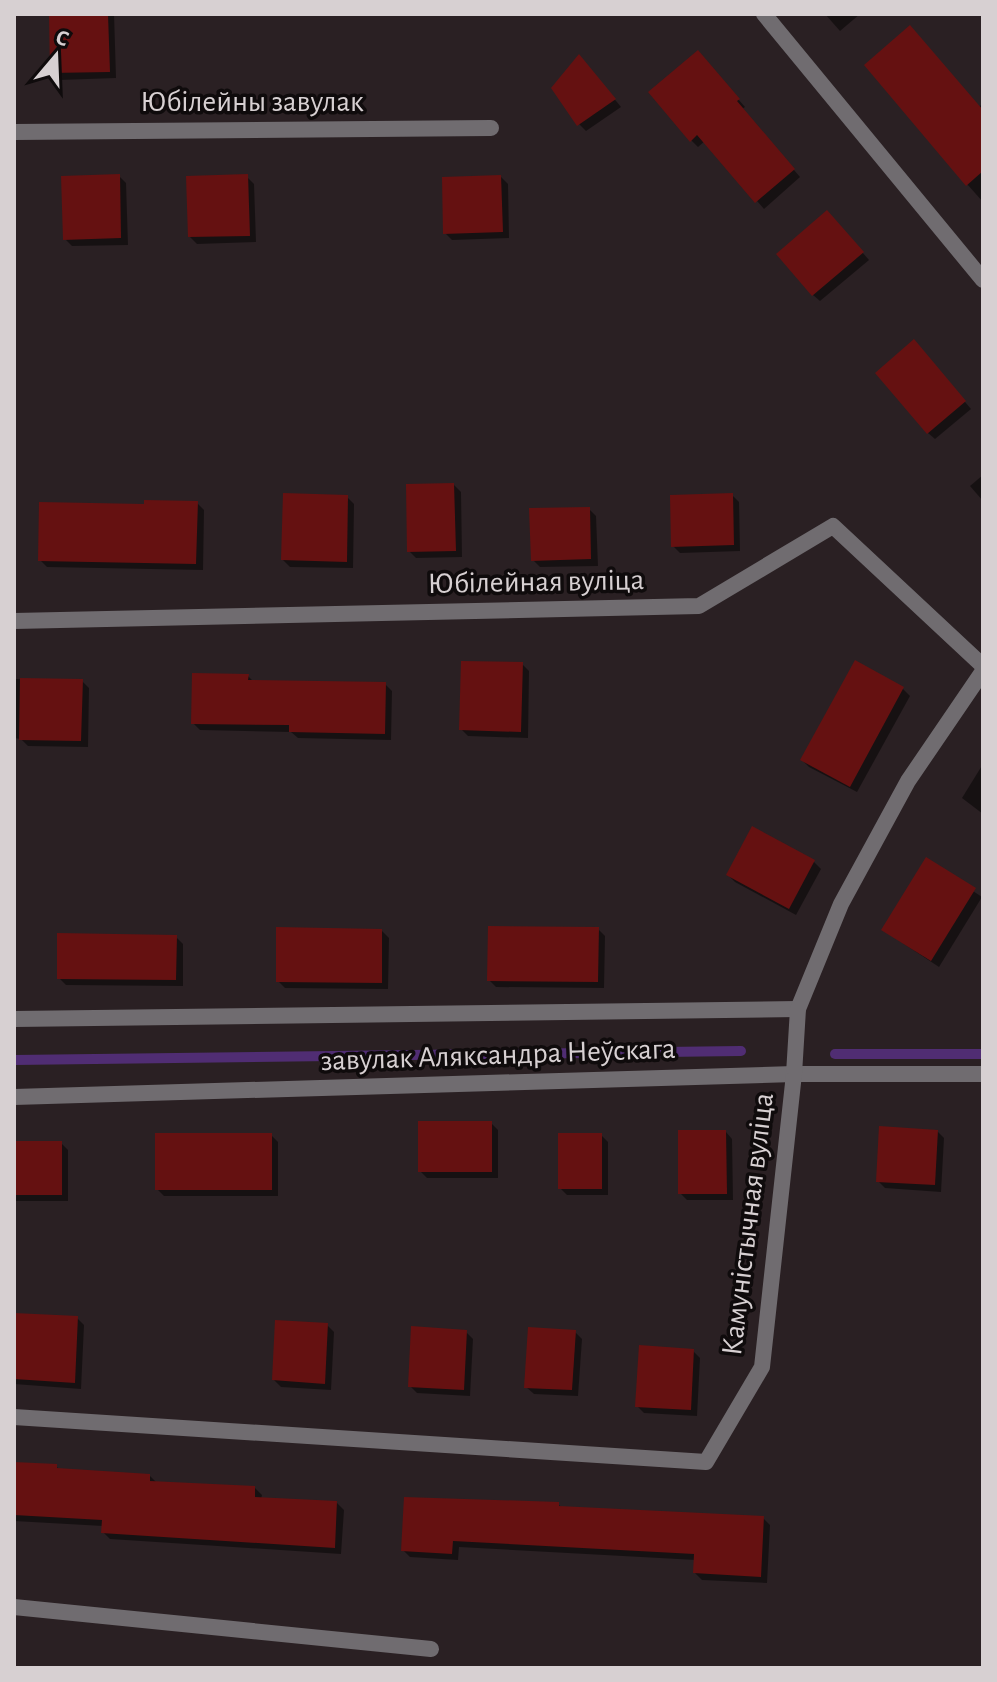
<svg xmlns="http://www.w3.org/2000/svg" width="997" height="1682" viewBox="0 0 997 1682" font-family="'Alegreya Sans',sans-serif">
	<rect width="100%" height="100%" fill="#2a2023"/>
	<g fill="#0007">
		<path d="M 51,14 L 114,14 L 116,78 L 59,80 L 52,73 Z"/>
		<path d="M 825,14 L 860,14 L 840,31 Z"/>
		<path d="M 704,60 L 745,107 L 742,109 L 800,177 L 764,209 L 705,141 L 698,147 L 691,140 Z"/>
		<path d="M 585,63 L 621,107 L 586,131 L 579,124 Z"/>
		<path d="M 983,103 L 983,202 L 967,184 L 979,107 Z"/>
		<path d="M 119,176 L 126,183 L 128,245 L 72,246 L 65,239 Z"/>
		<path d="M 247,177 L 254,184 L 256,242 L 197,244 L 190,237 Z"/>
		<path d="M 501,177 L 508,184 L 509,238 L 452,240 L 445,233 Z"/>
		<path d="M 834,220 L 869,260 L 820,301 L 813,295 Z"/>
		<path d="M 920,349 L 971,409 L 935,439 L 928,433 Z"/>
		<path d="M 983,475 L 983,501 L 970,486 Z"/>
		<path d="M 454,485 L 461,492 L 462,557 L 416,558 L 409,551 Z"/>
		<path d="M 732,495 L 739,502 L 740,551 L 680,553 L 673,546 Z"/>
		<path d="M 347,497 L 354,504 L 353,568 L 290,567 L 283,560 Z"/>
		<path d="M 197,503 L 204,510 L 203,570 L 47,567 L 40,560 L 146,506 Z"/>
		<path d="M 589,509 L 596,516 L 598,566 L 540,567 L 533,560 Z"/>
		<path d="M 855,663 L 903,689 L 910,696 L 857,792 L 809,767 L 802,760 Z"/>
		<path d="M 522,664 L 529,671 L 528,738 L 468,736 L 461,729 Z"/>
		<path d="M 248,676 L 254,682 L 385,684 L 392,691 L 391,740 L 298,738 L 291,732 L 200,730 L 193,723 Z"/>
		<path d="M 14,679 L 82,681 L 89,688 L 88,747 L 28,746 L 21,739 L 14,738 Z"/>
		<path d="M 983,764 L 983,814 L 962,798 Z"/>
		<path d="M 926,860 L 982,897 L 939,967 L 883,930 Z"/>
		<path d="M 814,862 L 821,869 L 796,915 L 735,882 L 728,875 Z"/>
		<path d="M 598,929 L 605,936 L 604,988 L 496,987 L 489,980 Z"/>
		<path d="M 382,931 L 389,938 L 388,989 L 285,988 L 278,981 Z"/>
		<path d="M 176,937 L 183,944 L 183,986 L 66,985 L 59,978 Z"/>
		<path d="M 491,1123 L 498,1130 L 498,1178 L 427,1178 L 420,1171 Z"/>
		<path d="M 937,1131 L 944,1138 L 941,1192 L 885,1188 L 878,1181 Z"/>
		<path d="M 726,1132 L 732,1139 L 733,1200 L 687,1200 L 680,1193 Z"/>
		<path d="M 271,1135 L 278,1142 L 278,1196 L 164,1196 L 157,1189 Z"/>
		<path d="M 601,1135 L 608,1142 L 608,1195 L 567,1195 L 560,1188 Z"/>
		<path d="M 14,1143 L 61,1143 L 68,1150 L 68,1201 L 14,1201 Z"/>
		<path d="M 14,1315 L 77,1318 L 84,1325 L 81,1389 L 14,1384 Z"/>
		<path d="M 327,1325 L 334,1332 L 331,1390 L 281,1387 L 274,1380 Z"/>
		<path d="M 466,1332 L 473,1339 L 470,1396 L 417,1393 L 410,1386 Z"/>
		<path d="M 575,1332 L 582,1339 L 578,1396 L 534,1394 L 526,1387 Z"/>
		<path d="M 693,1351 L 700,1358 L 697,1416 L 644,1413 L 637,1406 Z"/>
		<path d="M 14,1464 L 56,1466 L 61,1471 L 149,1475 L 157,1483 L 255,1488 L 262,1495 L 261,1499 L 337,1503 L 344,1510 L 341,1554 L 110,1539 L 103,1532 L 103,1526 L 14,1521 Z"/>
		<path d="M 558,1504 L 562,1508 L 763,1518 L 770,1525 L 767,1583 L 702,1580 L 695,1573 L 696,1560 L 459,1547 L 458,1560 L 410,1557 L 403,1550 Z"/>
	</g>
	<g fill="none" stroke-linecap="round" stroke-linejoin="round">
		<g stroke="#502d73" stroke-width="10">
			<path d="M 835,1054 L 983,1054"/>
			<path d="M 14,1060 L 741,1051"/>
		</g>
	</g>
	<g fill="#651111">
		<path d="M 49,14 L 108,14 L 110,72 L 50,73 Z"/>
		<path d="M 910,25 L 983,110 L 983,171 L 966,186 L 864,65 Z"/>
		<path d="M 698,50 L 740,99 L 737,101 L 795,169 L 755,203 L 697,135 L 690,142 L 648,92 Z"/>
		<path d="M 579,54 L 616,99 L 577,126 L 551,88 Z"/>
		<path d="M 120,174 L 121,238 L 63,240 L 61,176 Z"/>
		<path d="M 248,174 L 250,236 L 188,237 L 186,176 Z"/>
		<path d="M 501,175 L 503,232 L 443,234 L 442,177 Z"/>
		<path d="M 827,210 L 864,252 L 812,296 L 776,254 Z"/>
		<path d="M 914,339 L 966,401 L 927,434 L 875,373 Z"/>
		<path d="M 454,483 L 456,551 L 407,552 L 406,484 Z"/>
		<path d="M 283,493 L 348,495 L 347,562 L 281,560 Z"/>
		<path d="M 733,493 L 734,545 L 671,547 L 670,495 Z"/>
		<path d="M 144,500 L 198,501 L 196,564 L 38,561 L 39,502 L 144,504 Z"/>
		<path d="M 590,507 L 591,559 L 531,561 L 529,508 Z"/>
		<path d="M 855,660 L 904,687 L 850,787 L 800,760 Z"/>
		<path d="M 461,661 L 523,662 L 521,732 L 459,730 Z"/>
		<path d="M 192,673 L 249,674 L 248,680 L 386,682 L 385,734 L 289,732 L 289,725 L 191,724 Z"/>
		<path d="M 20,678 L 83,679 L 81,741 L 19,740 Z"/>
		<path d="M 752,826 L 815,860 L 789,909 L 726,875 Z"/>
		<path d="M 926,857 L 976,888 L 931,961 L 881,930 Z"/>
		<path d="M 488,926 L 599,927 L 598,982 L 487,981 Z"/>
		<path d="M 276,927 L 382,929 L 382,983 L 276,982 Z"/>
		<path d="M 57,933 L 177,935 L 176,980 L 57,979 Z"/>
		<rect x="418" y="1121" width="74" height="51"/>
		<path d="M 879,1126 L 938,1130 L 935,1185 L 876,1182 Z"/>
		<path d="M 678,1130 L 726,1130 L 727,1194 L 678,1194 Z"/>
		<rect x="155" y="1133" width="117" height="57"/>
		<rect x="558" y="1133" width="44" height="56"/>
		<rect x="14" y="1141" width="48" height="54"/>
		<path d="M 14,1313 L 78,1316 L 75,1383 L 14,1379 Z"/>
		<path d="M 275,1320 L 328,1323 L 325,1384 L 272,1380 Z"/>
		<path d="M 411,1326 L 467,1330 L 464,1390 L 408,1387 Z"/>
		<path d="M 528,1327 L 576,1330 L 572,1390 L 524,1388 Z"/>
		<path d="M 639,1345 L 694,1349 L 691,1410 L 635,1407 Z"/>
		<path d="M 14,1462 L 57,1464 L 57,1468 L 150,1474 L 150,1481 L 255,1486 L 255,1497 L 337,1501 L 335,1548 L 101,1533 L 102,1520 L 14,1515 Z"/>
		<path d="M 404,1497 L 559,1502 L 559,1506 L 764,1516 L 761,1577 L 693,1573 L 694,1554 L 453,1541 L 452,1554 L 401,1551 Z"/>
	</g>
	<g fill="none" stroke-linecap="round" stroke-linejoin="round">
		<path stroke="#706c70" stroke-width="16" d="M 14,1607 L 431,1649"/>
		<g stroke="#706c70" stroke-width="16">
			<path d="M 764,14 L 983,280"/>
			<path d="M 14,132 L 491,128"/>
			<path d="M 14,621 L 699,606 L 833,526 L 983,666"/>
			<path d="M 14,1019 L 798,1009"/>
			<path d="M 14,1097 L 794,1074 L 983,1074"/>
			<path d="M 14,1417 L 706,1462 L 762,1367 L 794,1074 L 798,1009 L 841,904 L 908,781 L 983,671"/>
		</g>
	</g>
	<g text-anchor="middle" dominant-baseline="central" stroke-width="7" stroke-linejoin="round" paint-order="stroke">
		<g font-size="30" fill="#d7d0d2" stroke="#0f0b0c">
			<text x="252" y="102">Юбілейны завулак</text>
			<text transform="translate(536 582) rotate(-1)">Юбілейная вуліца</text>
			<text transform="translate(498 1055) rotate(-2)">завулак Аляксандра Неўскага</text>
			<text transform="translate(748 1224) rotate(-83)">Камуністычная вуліца</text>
		</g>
	</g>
	<rect width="997" height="1682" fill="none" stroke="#d7d0d2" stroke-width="32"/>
	<g transform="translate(56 56) rotate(19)" stroke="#0f0b0c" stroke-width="6" paint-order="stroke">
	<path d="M0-6L14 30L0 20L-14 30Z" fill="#d7d0d2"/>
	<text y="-12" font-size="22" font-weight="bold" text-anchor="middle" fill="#d7d0d2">С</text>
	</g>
</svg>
